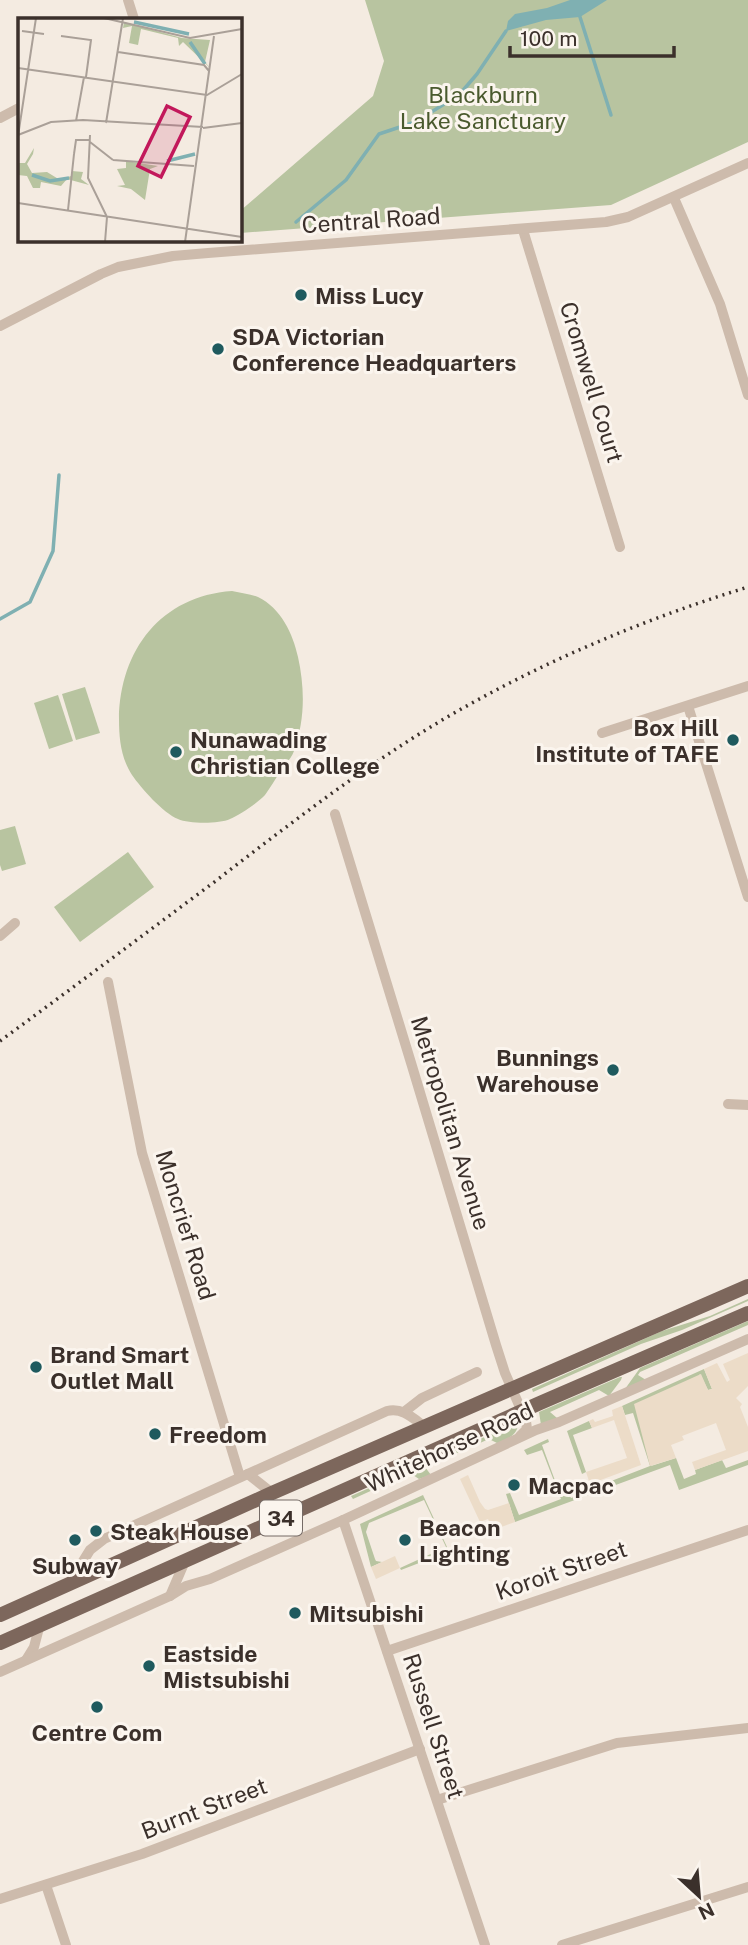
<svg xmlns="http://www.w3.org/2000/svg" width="748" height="1945" viewBox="0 0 748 1945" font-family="'Public Sans',sans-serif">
	<rect width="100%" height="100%" fill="#f4ebe1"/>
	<g fill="#b8c4a0">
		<path d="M 365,0 L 748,0 L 748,142 L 611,205 L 240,233 L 240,211 L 373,96 L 384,61 Z"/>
		<path d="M 232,591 C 241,593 251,594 258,597 C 281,608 293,634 298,657 C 305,689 305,720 294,751 C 291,759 284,766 279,773 C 275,780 270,788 265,795 C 259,802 238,816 230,819 C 219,824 189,824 178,819 C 163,813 141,788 132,775 C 121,758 119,739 119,719 C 120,650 161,596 232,591 Z"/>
		<path d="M 85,687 L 100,733 L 76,740 L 62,694 Z"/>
		<path d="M 58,695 L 73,741 L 49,749 L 34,703 Z"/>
		<path d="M 15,826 L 26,864 L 2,871 L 0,865 L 0,830 Z"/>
		<path d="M 128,852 L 154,887 L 80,942 L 54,907 Z"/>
		<path d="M 748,1299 L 748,1301 L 682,1330 L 641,1344 L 533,1392 L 532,1389 L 662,1331 L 710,1316 Z"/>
		<path d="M 748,1321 L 748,1325 L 640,1372 L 638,1375 L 646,1380 L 625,1389 L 640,1368 Z"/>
		<path d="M 704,1369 L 712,1389 L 708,1390 L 700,1374 L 651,1466 L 676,1458 L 684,1479 L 696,1474 L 695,1470 L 722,1460 L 726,1468 L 748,1460 L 748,1465 L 679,1490 L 670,1465 L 515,1522 L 506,1494 L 510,1493 L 519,1515 L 561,1499 L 542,1450 L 527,1455 L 524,1450 L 548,1439 L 549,1442 L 542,1445 L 561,1497 L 569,1494 L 571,1498 L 588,1492 L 588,1490 L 650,1466 L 633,1413 L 625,1415 L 622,1406 Z"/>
		<path d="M 620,1377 L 622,1377 L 621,1380 L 609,1396 L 599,1390 L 550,1412 L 557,1418 L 541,1425 L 539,1412 Z"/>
		<path d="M 589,1421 L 592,1428 L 573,1435 L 586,1472 L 582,1474 L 567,1431 Z"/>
		<path d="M 516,1423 L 518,1425 C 517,1435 507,1439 499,1444 L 489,1439 L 425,1467 L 431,1475 L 419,1479 L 410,1473 L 353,1499 L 351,1496 Z"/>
		<path d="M 423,1495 L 447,1547 L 445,1553 L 401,1570 L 400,1568 L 446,1547 L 424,1500 L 369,1523 L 366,1532 L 375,1559 L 376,1561 L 382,1562 L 371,1567 L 360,1524 Z"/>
	</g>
	<g fill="#ecdcc8">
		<path d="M 748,1353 L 748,1386 L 736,1398 L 742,1404 L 740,1407 L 748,1427 L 748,1451 L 695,1470 L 692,1462 L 726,1450 L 716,1423 L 682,1436 L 684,1440 L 671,1445 L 676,1458 L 650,1466 L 634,1404 L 701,1374 L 708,1390 L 712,1389 L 704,1369 L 717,1363 L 727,1382 L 730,1380 L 723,1364 Z"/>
		<path d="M 622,1406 L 641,1465 L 590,1484 L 586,1472 L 627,1458 L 614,1420 L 592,1428 L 589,1421 L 593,1419 L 595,1422 L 613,1416 L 612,1410 Z"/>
		<path d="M 468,1475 L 480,1502 L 485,1509 L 488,1510 L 509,1503 L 515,1522 L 493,1530 L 488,1519 L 480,1522 L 460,1479 Z"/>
		<path d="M 395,1556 L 400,1568 L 376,1579 L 371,1567 Z"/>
	</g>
	<path fill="#7fb0b2" d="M 570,0 L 607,0 L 580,17 L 546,20 L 506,31 L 508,21 L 515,14 L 547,8 Z"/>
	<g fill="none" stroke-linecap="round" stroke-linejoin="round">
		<g stroke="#7fb0b2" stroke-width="3.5">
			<path d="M 580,17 L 611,115"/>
			<path d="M 296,222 L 346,180 L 379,134 L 415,122 L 459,95 L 477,74 L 506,31"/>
			<path d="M 0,619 L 30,602 L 53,551 L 59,475"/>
		</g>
		<g stroke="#cdbbac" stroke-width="10">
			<path d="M 128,0 L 134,19"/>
			<path d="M 0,118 L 19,108"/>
			<path d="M 674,198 L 720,304 L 748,395"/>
			<path d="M 523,230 L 620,547"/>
			<path d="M 0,326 L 101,274 L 118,267 L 173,256 L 208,253 L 606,222 L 628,217 L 748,163"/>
			<path d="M 688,706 L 748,897"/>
			<path d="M 602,733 L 748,686"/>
			<path d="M 335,814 L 412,1066 L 496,1345 L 505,1373 L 526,1421 L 527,1429 L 520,1436"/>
			<path d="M 0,936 L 15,923"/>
			<path d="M 108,982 L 142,1153 L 240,1477"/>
			<path d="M 728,1104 L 748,1105"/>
			<path d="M 404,1412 L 422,1398 L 477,1372"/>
			<path d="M 248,1474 L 272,1493"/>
			<path d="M 343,1520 L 485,1945"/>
			<path d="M 69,1584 L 90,1550 L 104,1539 L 387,1411 C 402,1407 413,1418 425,1427"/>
			<path d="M 170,1596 L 185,1561"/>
			<path d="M 387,1651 L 748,1530"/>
			<path d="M 26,1660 L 34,1647 L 40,1624"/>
			<path d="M 0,1672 L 170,1596 L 186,1586 L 210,1579 L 343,1520 L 536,1430 L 559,1422 L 748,1339"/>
			<path d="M 437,1800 L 617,1743 L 748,1728"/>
			<path d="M 46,1885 L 66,1945"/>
			<path d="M 0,1899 L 142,1854 L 420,1749"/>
			<path d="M 562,1945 L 748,1887"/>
		</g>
		<g stroke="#7d675c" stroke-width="14">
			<path d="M 0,1615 L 272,1493 L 748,1286"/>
			<path d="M 0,1643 L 540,1403 L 748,1313"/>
		</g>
		<path stroke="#3b302b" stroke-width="3.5" stroke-dasharray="2 5" stroke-linecap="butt" d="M 0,1041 C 71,989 142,936 213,883 C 282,830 350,777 424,731 C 525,669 635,622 748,587"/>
	</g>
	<g fill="#1f5a5e" stroke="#fbf5ee" stroke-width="2.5">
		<circle cx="301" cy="295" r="7"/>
		<circle cx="218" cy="349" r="7"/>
		<circle cx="733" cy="740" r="7"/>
		<circle cx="176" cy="752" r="7"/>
		<circle cx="613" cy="1070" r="7"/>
		<circle cx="36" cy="1367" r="7"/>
		<circle cx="155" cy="1434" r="7"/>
		<circle cx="514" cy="1485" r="7"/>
		<circle cx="96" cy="1531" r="7"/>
		<circle cx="75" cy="1540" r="7"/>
		<circle cx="405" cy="1540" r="7"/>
		<circle cx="295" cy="1613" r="7"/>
		<circle cx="149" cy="1666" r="7"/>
		<circle cx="97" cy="1707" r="7"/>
	</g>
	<g text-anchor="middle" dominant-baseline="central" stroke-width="6" stroke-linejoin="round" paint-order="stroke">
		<rect fill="#fbf5ee" stroke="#756b66" stroke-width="2" x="260" y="1500.5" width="42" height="35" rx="5"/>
		<g font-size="21" font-weight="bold" fill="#3b302b">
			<text x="281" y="1518">34</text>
		</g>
		<g font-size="23" fill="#4a5a2e" stroke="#fbf5ee">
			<text x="483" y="94">Blackburn<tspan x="483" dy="26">Lake Sanctuary</tspan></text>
		</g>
		<g font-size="23" fill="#3b302b" stroke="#fbf5ee">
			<text transform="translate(371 220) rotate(-4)">Central Road</text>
			<text transform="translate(592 382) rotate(73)">Cromwell Court</text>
			<text transform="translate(451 1123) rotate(73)">Metropolitan Avenue</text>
			<text transform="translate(186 1225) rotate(73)">Moncrief Road</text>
			<text transform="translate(449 1447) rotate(-25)">Whitehorse Road</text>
			<text transform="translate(561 1570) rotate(-19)">Koroit Street</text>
			<text transform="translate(434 1726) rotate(72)">Russell Street</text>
			<text transform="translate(204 1808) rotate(-21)">Burnt Street</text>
		</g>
		<g font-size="23" font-weight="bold" fill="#3b302b" stroke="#fbf5ee" text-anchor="start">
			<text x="315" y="295">Miss Lucy</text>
			<text x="232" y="336">SDA Victorian<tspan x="232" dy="26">Conference Headquarters</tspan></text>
			<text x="719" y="727" text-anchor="end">Box Hill<tspan x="719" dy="26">Institute of TAFE</tspan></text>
			<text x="190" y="739">Nunawading<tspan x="190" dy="26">Christian College</tspan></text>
			<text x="599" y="1057" text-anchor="end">Bunnings<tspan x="599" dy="26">Warehouse</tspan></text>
			<text x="50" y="1354">Brand Smart<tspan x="50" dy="26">Outlet Mall</tspan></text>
			<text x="169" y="1434">Freedom</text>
			<text x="528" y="1485">Macpac</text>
			<text x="419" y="1527">Beacon<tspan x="419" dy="26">Lighting</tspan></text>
			<text x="110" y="1531">Steak House</text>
			<text x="75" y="1565" text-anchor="middle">Subway</text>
			<text x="309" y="1613">Mitsubishi</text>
			<text x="163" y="1653">Eastside<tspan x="163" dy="26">Mistsubishi</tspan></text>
			<text x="97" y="1732" text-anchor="middle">Centre Com</text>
		</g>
	</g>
	<g transform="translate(18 18)">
		<rect width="224" height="224" fill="#f4ebe1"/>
		<path d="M 106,4 L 164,20 L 192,22 L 187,44 L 192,50 L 165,24 L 161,28 L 160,20 L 123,11 L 120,27 L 111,25 L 114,8 L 105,10 ZM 16,130 L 15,136 L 9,146 L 14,155 L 29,154 L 42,162 L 53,158 L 54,153 L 65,154 L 63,161 L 71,167 L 49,161 L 43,168 L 23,164 L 22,170 L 15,170 L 9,158 L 0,157 L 0,145 L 7,145 ZM 108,143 L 140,148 L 132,151 L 127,182 L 113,171 L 99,168 L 107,167 L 99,151 L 108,150 Z" fill="#b8c4a0"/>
		<path fill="none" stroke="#7fb0b2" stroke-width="3.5" d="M 116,4 L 171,16M 172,24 L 187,46M 149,143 L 177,136M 14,157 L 32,163 L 51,160"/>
		<path fill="none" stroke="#aaa098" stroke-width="2" d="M 86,0 L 172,20 L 224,11M 4,13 L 26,16M 43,18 L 73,22 L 68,59M 100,34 L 186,47 L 191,53M 0,50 L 189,77 L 224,56M 58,103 L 66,59M 88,105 L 105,0M 185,110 L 224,105M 0,117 L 33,104 L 65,102 L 185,109M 72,117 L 70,160 L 89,199 L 87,224M 0,118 L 18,0M 72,124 L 95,142M 56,136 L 58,122 L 72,122M 95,142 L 176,148M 0,185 L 224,219M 50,192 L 56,136M 167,224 L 196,18"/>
		<path fill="#c2185b" fill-opacity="0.15" stroke="#c2185b" stroke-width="3.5" d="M 149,88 L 172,99 L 143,159 L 120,148 Z"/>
		<rect width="224" height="224" fill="none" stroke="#3b302b" stroke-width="3.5"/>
	</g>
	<g transform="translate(699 1896) rotate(154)" stroke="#fbf5ee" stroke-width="5" paint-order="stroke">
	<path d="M0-5L12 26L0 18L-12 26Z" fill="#3b302b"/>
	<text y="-10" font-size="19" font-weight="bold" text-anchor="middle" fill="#3b302b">N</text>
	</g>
	<path d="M510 46v10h164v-10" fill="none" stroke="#3b302b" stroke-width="3.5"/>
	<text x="520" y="46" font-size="21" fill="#3b302b" stroke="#fbf5ee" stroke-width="5" paint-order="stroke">100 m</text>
</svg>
